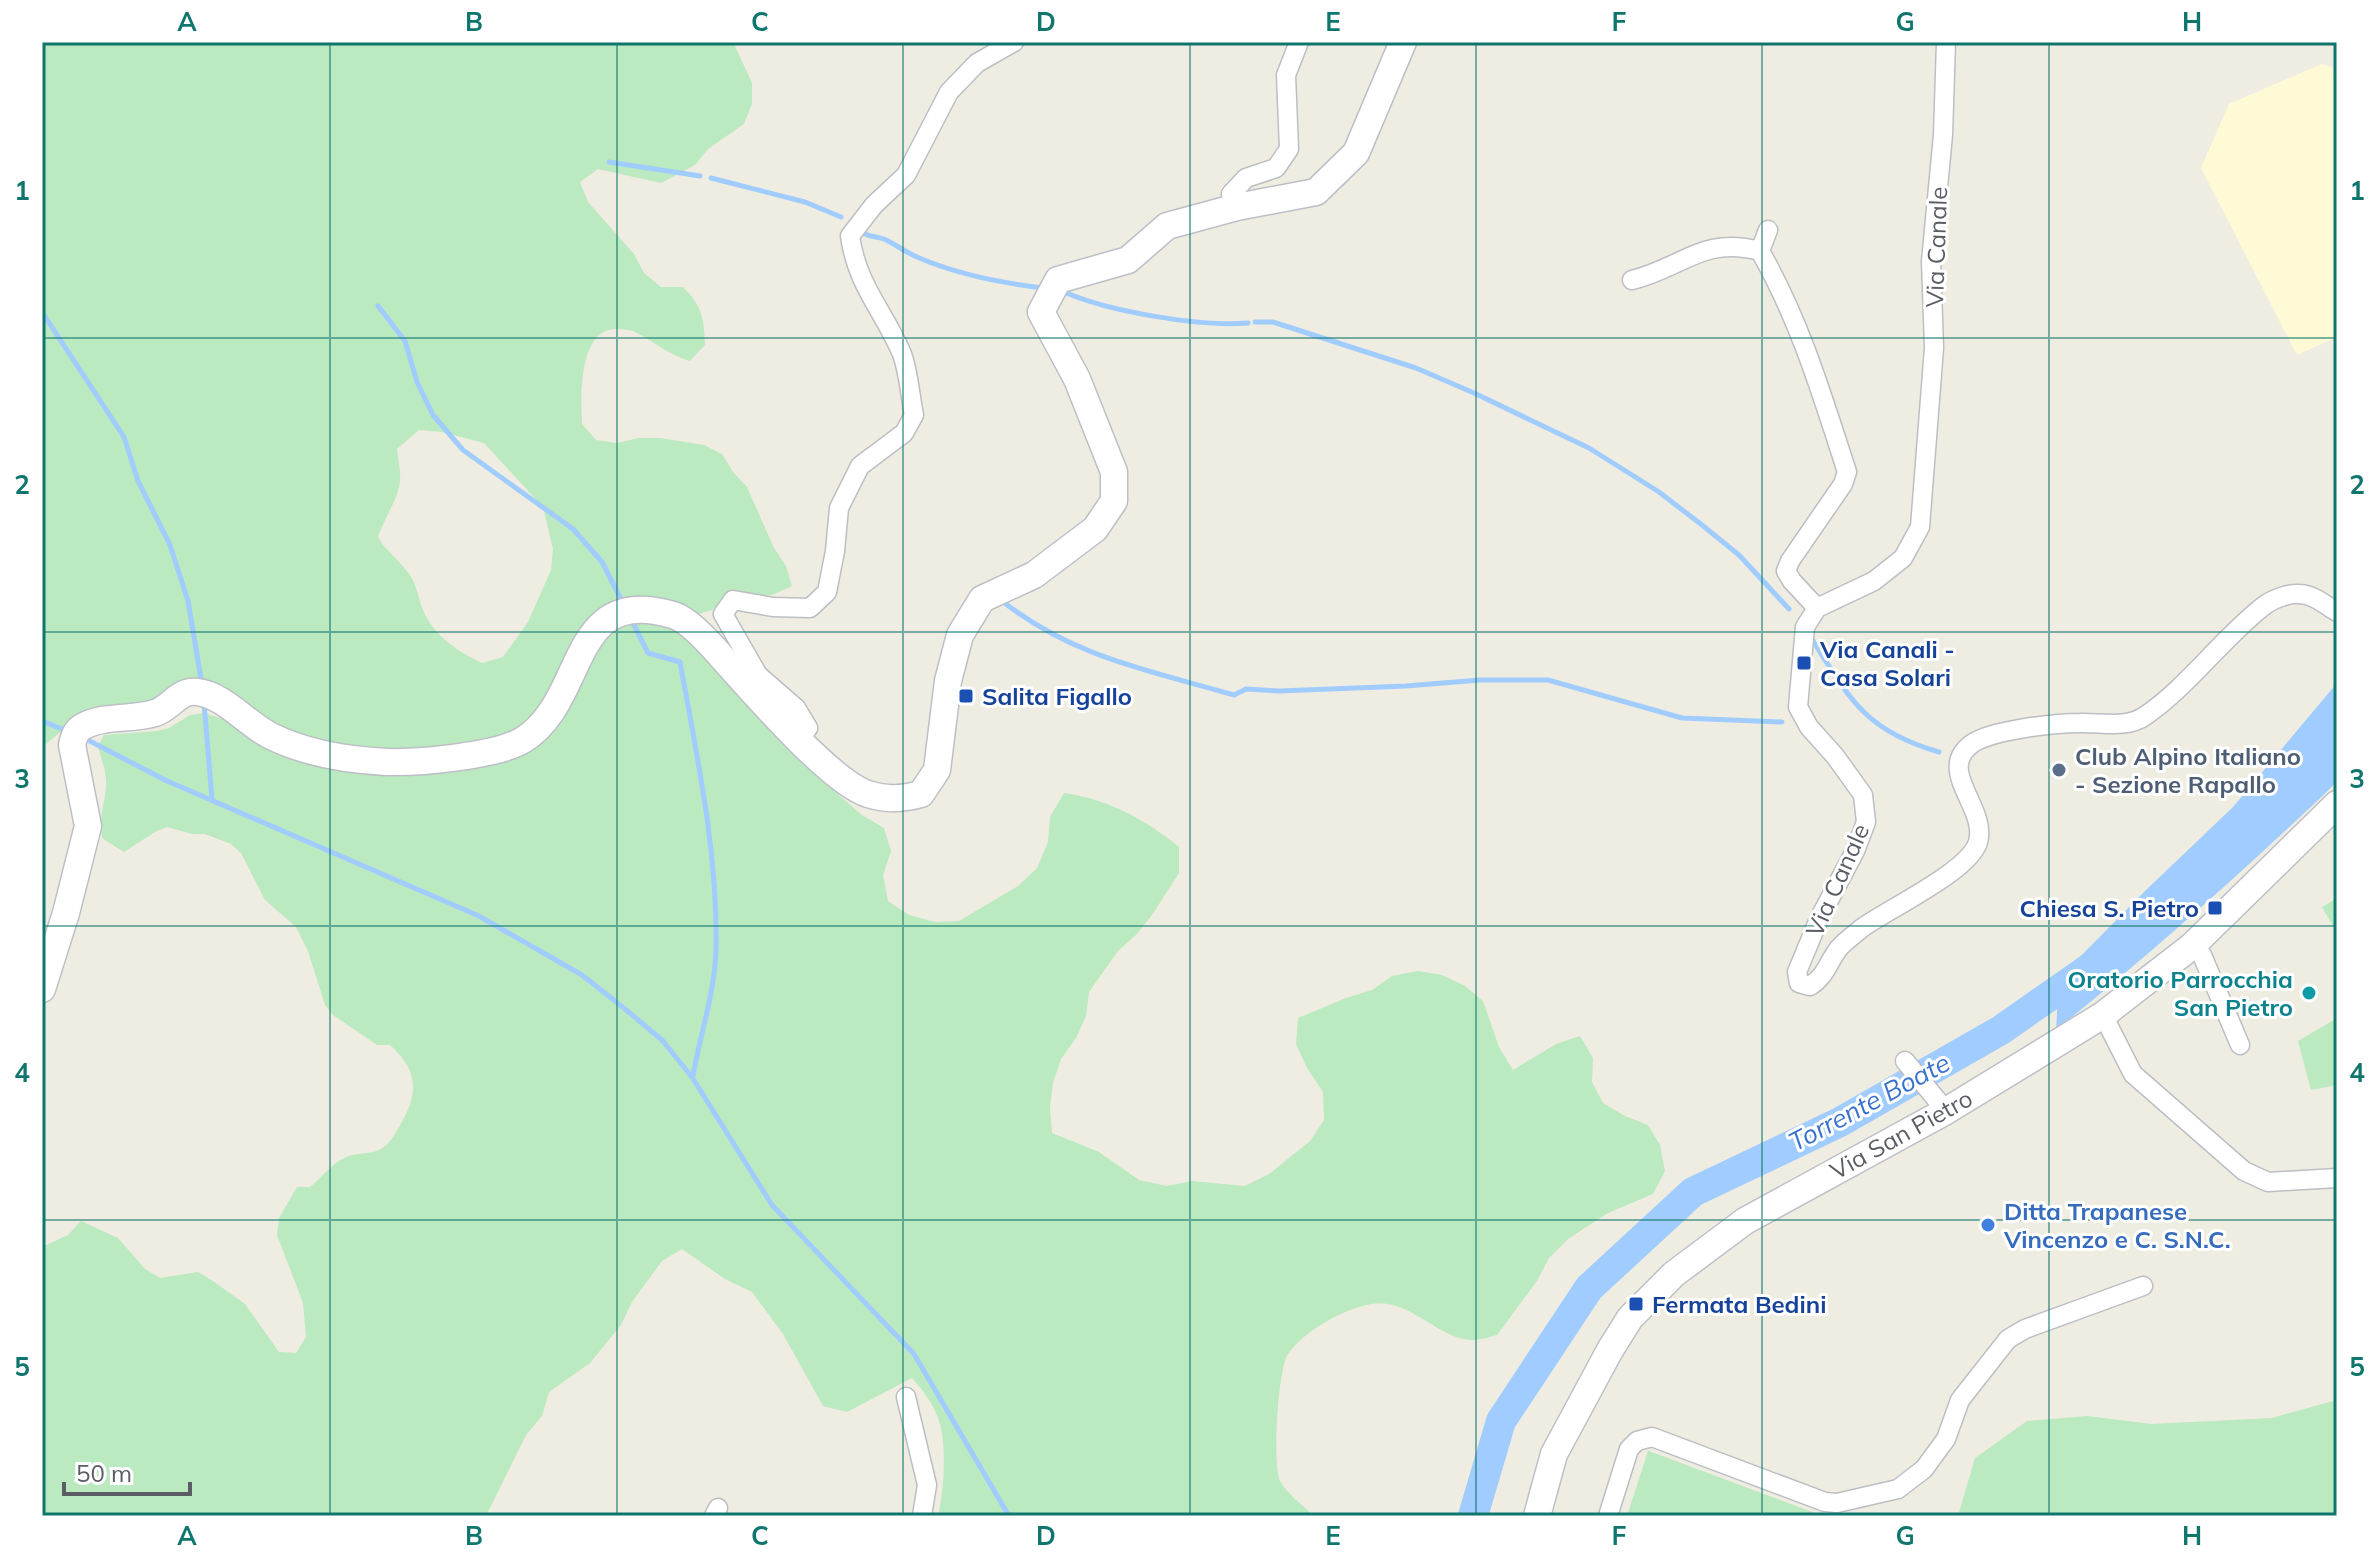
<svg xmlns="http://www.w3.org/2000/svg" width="2379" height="1558" viewBox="0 0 2379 1558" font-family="Mulish,sans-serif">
	<rect width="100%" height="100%" fill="#efede1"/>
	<path fill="#fffad6" d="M 2322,64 L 2332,67 L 2337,93 L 2337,337 L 2297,355 L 2201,168 L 2229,104 Z"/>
	<g fill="#bbe9c0" fill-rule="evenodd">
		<path d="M 42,42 L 734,44 L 752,83 L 752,104 L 744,124 L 708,149 L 695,165 L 661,183 L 598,169 L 580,182 L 588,202 L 634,254 L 644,273 L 661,287 L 683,287 C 702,306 704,318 705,345 L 690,361 C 665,353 657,343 635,332 C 630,329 623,330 617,329 C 578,328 581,398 582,424 L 596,440 L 617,443 L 639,438 L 660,438 L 704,445 L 722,454 L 733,472 L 747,487 L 774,548 L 786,566 L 792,586 L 772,595 L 728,596 L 712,610 L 691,616 L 652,596 L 631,596 L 611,604 L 546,703 L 510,735 L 425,751 L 344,750 L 270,724 L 233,695 L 77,718 L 46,744 L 42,740 ZM 419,430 L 442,432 L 484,443 L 543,507 L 553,549 L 551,570 L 528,622 L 503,657 L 482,663 C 457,651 434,636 423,610 C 417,596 417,582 406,570 C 397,558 386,551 378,537 C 384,518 397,502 400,482 C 401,472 398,459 397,449 Z"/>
		<path d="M 640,621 L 673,628 L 714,664 L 799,761 L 862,815 L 884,828 L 891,851 L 883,875 L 888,901 L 909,915 L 935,922 L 959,921 L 1018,886 L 1037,868 L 1048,842 L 1050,817 L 1064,793 C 1107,799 1145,819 1179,847 L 1179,873 L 1152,915 L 1137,934 L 1118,951 L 1089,992 L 1086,1016 L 1076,1038 L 1061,1059 L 1053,1083 L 1050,1107 L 1052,1133 L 1099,1152 L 1139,1180 L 1167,1186 L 1192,1181 L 1245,1186 L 1269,1174 L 1310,1141 L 1324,1120 L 1323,1092 L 1307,1068 L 1296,1044 L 1298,1018 L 1346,998 L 1372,990 L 1392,976 L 1418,971 L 1442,975 L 1465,986 L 1483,1001 L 1499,1047 L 1513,1070 L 1556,1044 L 1580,1036 L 1593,1058 L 1592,1082 L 1603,1103 L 1625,1116 L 1648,1125 L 1660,1145 L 1665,1171 L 1653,1194 L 1608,1213 L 1568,1239 L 1549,1258 L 1537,1281 L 1497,1335 C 1489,1337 1480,1340 1473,1340 C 1438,1340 1410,1297 1371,1304 C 1343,1309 1304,1331 1288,1354 C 1278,1368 1272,1464 1280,1481 C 1287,1494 1304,1506 1314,1516 L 938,1516 C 944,1493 947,1443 939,1421 C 934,1404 923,1391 912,1378 L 847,1412 L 823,1406 L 783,1334 L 752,1292 L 725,1279 L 682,1249 L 662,1261 L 632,1302 L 621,1325 L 590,1363 L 549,1392 L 542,1416 L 526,1435 L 486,1516 L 42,1516 L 42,1247 L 68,1235 L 81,1221 L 118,1238 L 145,1269 L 160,1278 L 198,1272 L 213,1281 L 245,1304 L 279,1352 L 296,1353 L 306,1337 L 303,1303 L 277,1235 L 279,1218 L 297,1187 L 310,1187 C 322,1178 333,1161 349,1156 C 361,1152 374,1155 384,1147 C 391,1142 395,1133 399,1127 C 419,1094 419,1071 390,1045 L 377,1045 L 333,1015 L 325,1005 L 308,951 L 296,927 L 265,900 L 241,853 L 231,844 L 205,834 L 192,834 L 167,827 L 155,832 L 124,852 L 103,839 C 97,820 105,805 106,786 C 107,771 101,760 98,746 L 104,735 L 157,731 L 169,728 L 190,715 L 204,713 L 229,721 L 274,749 L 511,758 L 544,741 L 565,712 L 591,653 L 613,627 Z"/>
		<path d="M 2337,898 L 2337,933 L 2322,907 Z"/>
		<path d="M 2337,1018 L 2337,1085 L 2311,1090 L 2298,1041 Z"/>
		<path d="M 2337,1400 L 2337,1516 L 1958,1516 L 1975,1458 L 2027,1421 L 2087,1416 L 2152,1424 L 2272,1418 Z"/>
		<path d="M 1648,1451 L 1649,1451 L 1823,1516 L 1627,1516 Z"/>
	</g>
	<path fill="#a1ccff" d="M 2337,683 L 2337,782 C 2246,869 2154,951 2056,1030 L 2059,978 L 2146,890 L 2233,807 Z"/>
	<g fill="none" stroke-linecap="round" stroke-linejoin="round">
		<g stroke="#a1ccff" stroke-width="5">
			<path d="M 609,162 L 700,176"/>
			<path d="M 711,178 L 805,202 L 841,217"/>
			<path d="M 861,232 C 869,237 875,236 884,239 C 895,244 905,252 917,257 C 956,274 1001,283 1044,288"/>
			<path d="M 1060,290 C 1104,311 1199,327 1248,323"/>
			<path d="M 378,306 L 405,341 L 417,382 L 433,415 L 463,450 L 573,529 L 602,562 L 623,603"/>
			<path d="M 42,312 L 124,437 L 138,481 L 170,545 L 188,601 L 202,685"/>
			<path d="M 1255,322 L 1273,322 L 1416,368 L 1474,393 L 1589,448 L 1659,492 L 1702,525 L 1739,555 L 1789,609"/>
			<path d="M 1002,601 C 1075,658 1148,670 1234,695 L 1246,689 L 1279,691 L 1406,686 L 1480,680 L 1548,680 L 1682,718 L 1782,722"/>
			<path d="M 631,619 L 648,653 L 680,662 C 697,756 718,853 716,949 C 715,993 700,1034 693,1076"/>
			<path d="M 1812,639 C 1850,700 1866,731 1939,752"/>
			<path d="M 204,703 L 212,799"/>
			<path d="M 42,721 L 67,731"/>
			<path d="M 84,738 L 165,780 L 479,916 L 582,975 L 625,1009 L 662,1040 L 692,1077 L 772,1205 L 914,1354 L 1009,1516"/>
		</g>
		<path stroke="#a1ccff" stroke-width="30" d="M 1473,1516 L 1501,1421 L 1589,1288 L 1693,1192 L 1840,1122 L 2001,1030 L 2091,967"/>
		<defs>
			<g id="street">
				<path d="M 1946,42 L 1943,135 L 1931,261 L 1934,348 L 1920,527 L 1903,558 L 1874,581 L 1817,608 L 1805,627 L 1798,707 L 1809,727 L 1835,756 L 1863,795 L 1866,822 L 1855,851 L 1819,919 L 1797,972 L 1799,983 L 1810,986 C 1826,976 1828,962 1839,948 C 1845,941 1855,934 1862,928 C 1888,909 1970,871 1978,842 C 1988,807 1934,770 1973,743 C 1993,730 2055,723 2080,723 C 2101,722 2126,729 2145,716 C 2189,686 2224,636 2265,605 C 2273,599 2290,593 2299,594 C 2313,594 2325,605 2337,612"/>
				<path d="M 1237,207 L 1231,194 L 1246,178 L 1276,168 L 1289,149 L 1286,75 L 1299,42"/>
				<path d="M 1768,230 L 1760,251 C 1800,321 1822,395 1847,472 L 1843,484 L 1790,561 L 1786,571 L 1792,581 L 1817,608"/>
				<path d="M 1632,280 C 1684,267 1702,236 1760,251"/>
				<path d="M 799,739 L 808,728 L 796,708 L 758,675 L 723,614 L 733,600 L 773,607 L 810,608 L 827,592 L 835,551 L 839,508 L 860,466 L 904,433 L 914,415 C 910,396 909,373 902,354 C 884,311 857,286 850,236 L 874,205 L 906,175 L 949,92 L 977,63 L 1014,42"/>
				<path d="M 2192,946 L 2202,955 L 2240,1045"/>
				<path d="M 2103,1015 L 2133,1074 L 2244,1171 L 2268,1182 L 2337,1178"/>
				<path d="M 1905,1061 L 1946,1111"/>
				<path d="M 906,1397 L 927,1485 L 922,1516"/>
				<path d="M 714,1516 L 718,1508"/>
				<path d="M 1608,1516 L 1629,1449 L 1637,1441 L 1652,1437 L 1825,1502 L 1837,1503 L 1898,1489 L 1924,1469 L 1946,1439 L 1960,1400 L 2008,1339 L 2025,1329 L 2143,1286"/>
			</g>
			<g id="secondary">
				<path d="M 42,989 L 66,913 L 88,826 L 72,745 C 74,736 76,730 84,726 C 104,715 133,720 155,713 C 171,708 178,690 197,692 C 224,695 246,723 269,735 C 304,753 348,760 387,762 C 418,763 497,756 523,740 C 588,700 567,583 673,615 C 690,620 715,649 727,663 C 754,693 832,783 868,794 C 887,800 902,799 921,794 L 937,770 L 948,681 L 960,635 L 982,599 L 1034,575 L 1095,529 L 1114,501 L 1114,472 L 1077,379 L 1041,312 L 1058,280 L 1128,260 L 1167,226 L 1237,207 L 1316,192 L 1356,153 L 1403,42"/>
				<path d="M 1537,1516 L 1554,1454 L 1610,1350 L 1630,1318 L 1674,1274 L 1745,1221 L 1946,1111 L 2103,1015 L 2192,946 L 2337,804"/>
			</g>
		</defs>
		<use href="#street" stroke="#bcbec4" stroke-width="21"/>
		<use href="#secondary" stroke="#bcbfc7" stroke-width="29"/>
		<use href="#street" stroke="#fff" stroke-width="18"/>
		<use href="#secondary" stroke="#fff" stroke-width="26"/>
	</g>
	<path fill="none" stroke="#0f766e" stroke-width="2" stroke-opacity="0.55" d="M 330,42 L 330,1516M 617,42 L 617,1516M 903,42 L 903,1516M 1190,42 L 1190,1516M 1476,42 L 1476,1516M 1762,42 L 1762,1516M 2049,42 L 2049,1516M 42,338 L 2337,338M 42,632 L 2337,632M 42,926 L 2337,926M 42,1220 L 2337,1220"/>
	<g fill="#1a4fb4" stroke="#fff" stroke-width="3">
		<rect x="1796" y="655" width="16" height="16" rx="4"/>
		<rect x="958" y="688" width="16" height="16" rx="4"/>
		<rect x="2207" y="900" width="16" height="16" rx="4"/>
		<rect x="1628" y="1296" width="16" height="16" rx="4"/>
	</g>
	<circle fill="#5c6f8a" stroke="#fff" stroke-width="3" cx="2059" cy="770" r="8"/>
	<circle fill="#0f9aa8" stroke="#fff" stroke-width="3" cx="2309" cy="993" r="8"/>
	<circle fill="#3f7fe0" stroke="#fff" stroke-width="3" cx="1988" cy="1225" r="8"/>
	<g text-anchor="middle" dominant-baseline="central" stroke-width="6" stroke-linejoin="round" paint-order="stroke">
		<g font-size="24" fill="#5a5d64" stroke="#fff">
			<text transform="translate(1936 247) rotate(-88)">Via Canale</text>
			<text transform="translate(1837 880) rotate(-66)">Via Canale</text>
			<text transform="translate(1901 1134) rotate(-29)">Via San Pietro</text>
		</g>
		<g font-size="24" font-weight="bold" fill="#164399" stroke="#fff" text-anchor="start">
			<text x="1820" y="649">Via Canali -<tspan x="1820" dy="28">Casa Solari</tspan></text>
			<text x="982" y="696">Salita Figallo</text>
			<text x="2199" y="908" text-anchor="end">Chiesa S. Pietro</text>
			<text x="1652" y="1304">Fermata Bedini</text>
		</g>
		<g font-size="24" font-weight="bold" fill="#4e5e75" stroke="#fff" text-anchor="start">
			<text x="2075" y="756">Club Alpino Italiano<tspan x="2075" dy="28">- Sezione Rapallo</tspan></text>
		</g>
		<g font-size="24" font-weight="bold" fill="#0d838f" stroke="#fff" text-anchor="end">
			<text x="2293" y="979">Oratorio Parrocchia<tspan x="2293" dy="28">San Pietro</tspan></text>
		</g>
		<g font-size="24" font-weight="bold" fill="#366cbe" stroke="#fff" text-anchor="start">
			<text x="2004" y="1211">Ditta Trapanese<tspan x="2004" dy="28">Vincenzo e C. S.N.C.</tspan></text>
		</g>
		<g font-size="26" font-style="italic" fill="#3871ce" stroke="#fff">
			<text transform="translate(1869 1102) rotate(-28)">Torrente Boate</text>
		</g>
	</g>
	<rect width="2379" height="1558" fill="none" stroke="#ffffff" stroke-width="88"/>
	<path d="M64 1482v12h126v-12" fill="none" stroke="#5a5d64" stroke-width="4"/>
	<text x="76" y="1482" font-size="24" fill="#5a5d64" stroke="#ffffff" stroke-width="6" paint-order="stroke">50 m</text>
	<rect x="44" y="44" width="2291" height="1470" fill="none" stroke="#0f766e" stroke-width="3"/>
	<g font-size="26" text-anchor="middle" font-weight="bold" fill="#0f766e">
		<text x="187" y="31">A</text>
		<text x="474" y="31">B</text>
		<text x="760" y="31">C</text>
		<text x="1046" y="31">D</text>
		<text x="1333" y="31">E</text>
		<text x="1619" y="31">F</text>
		<text x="1905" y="31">G</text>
		<text x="2192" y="31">H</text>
		<text x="22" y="200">1</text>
		<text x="2357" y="200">1</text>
		<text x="22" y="494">2</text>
		<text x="2357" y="494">2</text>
		<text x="22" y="788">3</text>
		<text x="2357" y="788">3</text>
		<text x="22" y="1082">4</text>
		<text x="2357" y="1082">4</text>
		<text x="22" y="1376">5</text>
		<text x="2357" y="1376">5</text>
		<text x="187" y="1545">A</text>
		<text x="474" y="1545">B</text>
		<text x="760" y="1545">C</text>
		<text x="1046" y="1545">D</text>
		<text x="1333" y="1545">E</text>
		<text x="1619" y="1545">F</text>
		<text x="1905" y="1545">G</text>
		<text x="2192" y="1545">H</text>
	</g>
</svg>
